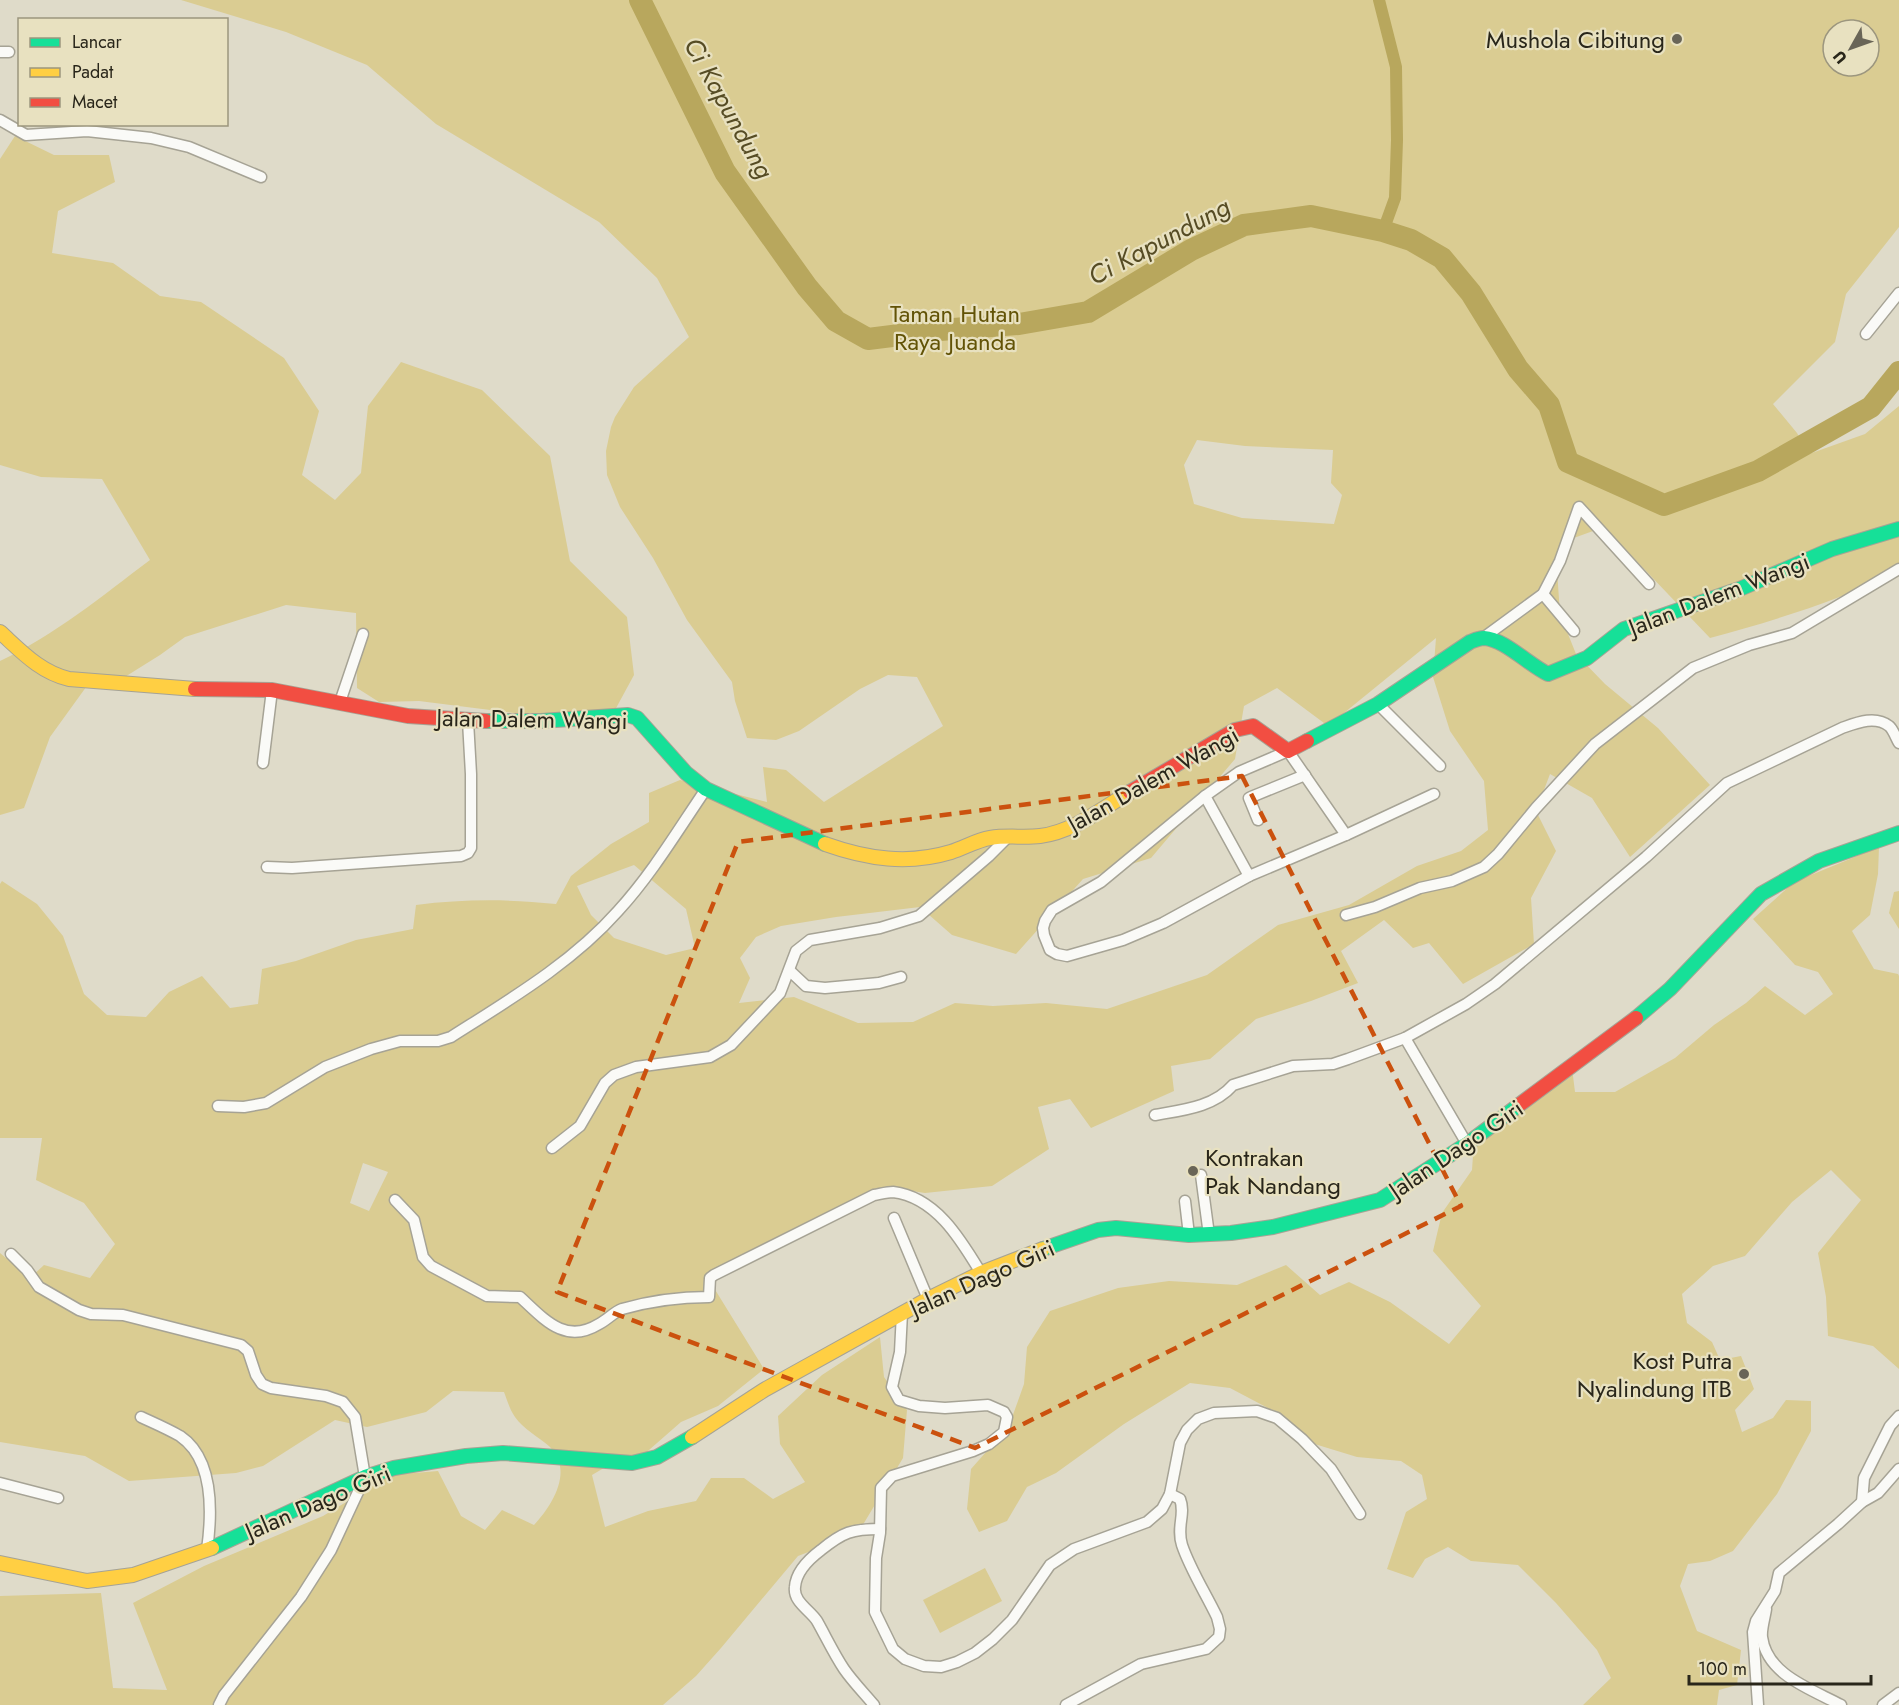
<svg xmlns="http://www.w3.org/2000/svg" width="1899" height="1705" viewBox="0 0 1899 1705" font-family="Jost,sans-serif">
	<rect width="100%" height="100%" fill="#dfdbc9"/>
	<g fill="#dacc92" fill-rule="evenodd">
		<path d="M 181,0 L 1899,0 L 1899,227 L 1846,294 L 1835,342 L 1773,404 L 1797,433 L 1809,454 L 1865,434 L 1899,406 L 1899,572 C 1839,600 1774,621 1710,638 L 1604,527 L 1571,539 L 1557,570 L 1560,614 L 1576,654 L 1605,684 L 1658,728 L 1710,785 L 1630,857 L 1592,798 L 1550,774 L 1536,811 L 1556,851 L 1531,898 L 1534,944 L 1463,984 L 1429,943 L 1413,948 L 1384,920 L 1341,951 L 1358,983 L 1311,1001 L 1256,1019 L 1210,1059 L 1171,1066 L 1174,1091 L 1091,1128 L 1070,1099 L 1038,1107 L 1049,1149 L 992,1186 L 925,1193 L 892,1188 L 706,1275 L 764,1369 L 718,1406 L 681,1422 L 641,1457 L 614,1462 L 592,1475 L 605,1527 L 648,1511 L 696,1501 L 711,1478 L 744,1478 L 773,1499 L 805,1482 L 780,1444 L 778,1416 L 822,1375 L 880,1337 L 884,1377 L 907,1410 L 903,1458 L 858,1533 L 798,1556 L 721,1648 L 696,1676 L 663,1705 L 0,1705 L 0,1596 L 101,1593 L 113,1688 L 167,1690 L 133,1603 L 204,1566 L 323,1516 L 391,1475 L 438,1471 L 461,1516 L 485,1530 L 502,1510 L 534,1525 C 552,1506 574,1471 550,1447 C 540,1438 522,1428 515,1417 C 510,1410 507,1400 504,1392 L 453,1391 L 426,1412 L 367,1427 L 335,1420 L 263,1466 L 236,1473 L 129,1481 L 85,1456 L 0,1442 L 0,1253 L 30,1278 L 44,1265 L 90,1278 L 115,1244 L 84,1203 L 36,1180 L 42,1138 L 0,1138 L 0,884 L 2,881 L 37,904 L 63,936 L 84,994 L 107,1015 L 146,1017 L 169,992 L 202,976 L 230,1008 L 258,1004 L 262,969 L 296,961 L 356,940 L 413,929 L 416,905 C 464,899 508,899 556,904 L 571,876 L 611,844 L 649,822 L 649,793 L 680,780 L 767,802 L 763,767 L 786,770 L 824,802 L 943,726 L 917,677 L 888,675 L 860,689 L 799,731 L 776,740 L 747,738 L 735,701 L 732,682 L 687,620 L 653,558 L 620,507 L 607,475 L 606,451 L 611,427 L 615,417 L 634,387 L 689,337 L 657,278 L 599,222 L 436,124 L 367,65 L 286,32 ZM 1833,30 L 1869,30 L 1869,66 L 1833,66 ZM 1197,440 L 1245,446 L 1333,450 L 1331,483 L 1342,495 L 1334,524 L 1242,518 L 1194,504 L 1184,465 ZM 1436,638 L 1433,677 L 1450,731 L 1484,781 L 1488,830 L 1461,851 L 1417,866 L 1349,905 L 1278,925 L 1207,975 L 1107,1009 L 1046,1003 L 993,1006 L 955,1003 L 913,1022 L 858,1023 L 794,997 L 739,1003 L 750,978 L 740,958 L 756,937 L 781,926 L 836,917 L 920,907 L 952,935 L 1016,954 L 1083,879 L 1151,858 L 1235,759 L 1244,706 L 1277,688 L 1328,726 ZM 634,865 L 686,909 L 695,948 L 666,955 L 614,938 L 591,915 L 577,886 ZM 363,1163 L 388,1172 L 369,1211 L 350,1203 Z"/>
		<path d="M 15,136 L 54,155 L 109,155 L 115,182 L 58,211 L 52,253 L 113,263 L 160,296 L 201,302 L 284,358 L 319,411 L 302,475 L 335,500 L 361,473 L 368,406 L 401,362 L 482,390 L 550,456 L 570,561 L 627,617 L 634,675 L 615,710 L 553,718 L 419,701 L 379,702 L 357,688 L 356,613 L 286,605 L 185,637 L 160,655 L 120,680 L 89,683 L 50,737 L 24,808 L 0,815 L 0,661 C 55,635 102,596 150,560 L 102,479 L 41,477 L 0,465 L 0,159 Z"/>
		<path d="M 1879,847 L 1878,874 L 1870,915 L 1852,931 L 1874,969 L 1898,974 L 1899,976 L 1899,1369 L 1873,1346 L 1828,1336 L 1826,1297 L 1818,1253 L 1861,1200 L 1831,1170 L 1792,1202 L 1745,1256 L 1713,1266 L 1682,1294 L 1687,1323 L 1712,1342 L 1720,1360 L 1741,1356 L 1754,1389 L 1735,1410 L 1742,1432 L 1773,1418 L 1786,1400 L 1811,1401 L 1811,1431 L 1777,1494 L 1733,1551 L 1710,1561 L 1688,1564 L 1680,1586 L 1697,1631 L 1741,1650 L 1737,1685 L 1719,1690 L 1717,1705 L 1583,1705 L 1611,1678 L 1597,1650 L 1556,1603 L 1518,1565 L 1471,1561 L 1448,1547 L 1425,1559 L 1413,1578 L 1387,1569 L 1406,1512 L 1427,1499 L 1422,1475 L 1401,1461 L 1357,1457 L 1308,1442 L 1266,1407 L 1230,1388 L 1190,1383 L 1124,1424 L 1056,1473 L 1027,1487 L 1007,1521 L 979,1532 L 967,1509 L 971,1469 L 1009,1426 L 1024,1384 L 1027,1347 L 1050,1311 L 1118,1288 L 1169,1281 L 1237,1285 L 1286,1265 L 1320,1295 L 1349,1282 L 1390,1302 L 1449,1344 L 1481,1306 L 1433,1251 L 1442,1213 L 1472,1170 L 1474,1141 L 1572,1068 L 1575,1092 L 1615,1092 L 1675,1058 L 1714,1025 L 1746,1003 L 1765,986 L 1805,1015 L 1833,994 L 1818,972 L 1795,965 L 1753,919 L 1794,882 Z"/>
		<path d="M 1899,891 L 1899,929 L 1889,913 L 1894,892 Z"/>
		<path d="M 985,1568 L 1002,1601 L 940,1633 L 923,1600 Z"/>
	</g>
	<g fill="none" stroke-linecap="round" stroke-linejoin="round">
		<path stroke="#b8a75d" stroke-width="12" d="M 1379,0 L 1396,67 L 1397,140 L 1395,198 L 1383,231"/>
		<path stroke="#b8a75d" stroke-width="22" d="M 640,0 L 725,172 L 807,287 L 836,321 L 868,339 L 940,330 L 1019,324 L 1088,312 L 1191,250 L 1244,225 L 1311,216 L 1383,231 L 1411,240 L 1442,258 L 1471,293 L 1518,369 L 1549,405 L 1568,462 L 1664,505 L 1758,471 L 1871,407 L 1899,372"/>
		<defs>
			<g id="street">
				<path d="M 0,52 L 9,52"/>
				<path d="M 0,120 L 26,135 L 87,131 L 151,138 L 189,147 L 261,177"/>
				<path d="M 1866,334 L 1899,293"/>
				<path d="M 1543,594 L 1574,631"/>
				<path d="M 1483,638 L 1543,594 L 1560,561 L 1579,507 L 1649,584"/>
				<path d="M 340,702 L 363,634"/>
				<path d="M 1378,704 L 1440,766"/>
				<path d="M 263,763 L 272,690"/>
				<path d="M 1205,796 L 1101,882 L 1052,910 L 1045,921 L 1043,928 L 1044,935 L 1050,950 L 1057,954 L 1067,956 L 1123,940 L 1163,923 L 1249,876 L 1346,835 L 1434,794"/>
				<path d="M 1258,820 L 1249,798 L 1251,797 L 1305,775"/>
				<path d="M 267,867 L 292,868 L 461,856 L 468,853 L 471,848 L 471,774 L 468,721"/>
				<path d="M 1249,876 L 1205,796 L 1239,772 L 1288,751 L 1346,835"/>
				<path d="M 1346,915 L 1375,907 L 1420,888 L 1452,881 L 1484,867 L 1498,854 L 1536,808 L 1595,744 L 1693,668 L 1749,645 L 1792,633 L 1899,569"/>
				<path d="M 790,971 L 806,986 L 825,988 L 879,983 L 901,977"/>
				<path d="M 1405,1038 L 1467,1144"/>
				<path d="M 218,1106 L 244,1107 L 266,1103 L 325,1067 L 371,1049 L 400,1041 L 438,1041 L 451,1037 C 509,1000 572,963 618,911 C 652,874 678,830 706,789"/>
				<path d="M 1155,1115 C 1183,1110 1214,1107 1233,1085 L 1293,1066 L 1333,1064 L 1348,1059 L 1405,1038 L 1466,1004 L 1495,984 L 1646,857 L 1727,783 L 1842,728 C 1856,723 1875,715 1889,726 C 1893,729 1896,738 1899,743"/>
				<path d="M 552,1148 L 580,1126 L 605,1083 L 614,1075 L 636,1067 L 710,1057 L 731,1045 L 780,993 L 796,951 L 810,940 L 880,928 L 919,916 L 989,856 L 1009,836"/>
				<path d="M 1201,1175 L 1209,1235"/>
				<path d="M 395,1200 L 414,1220 L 423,1257 L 431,1266 L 487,1296 L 520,1297 C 544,1319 565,1345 599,1324 C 607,1320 614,1312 622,1309 C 650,1301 680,1297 709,1297 L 710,1278 L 714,1275 L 874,1195 C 880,1194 887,1192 893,1192 C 936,1197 961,1240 981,1273"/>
				<path d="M 1185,1201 L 1189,1235"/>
				<path d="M 894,1218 L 928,1299"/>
				<path d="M 11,1254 L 27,1270 L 39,1287 L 79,1310 L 91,1314 L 123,1315 L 241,1345 L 248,1351 L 256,1375 L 262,1384 L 271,1388 L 326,1396 L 343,1402 L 355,1417 L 365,1477 L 331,1550 L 301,1597 L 224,1695 L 219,1705"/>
				<path d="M 902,1313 L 900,1352 L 892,1387 L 899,1400 L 919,1406 L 945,1408 L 988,1405 L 1004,1412 L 1007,1417 L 1004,1432 L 989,1444 L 973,1451 L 892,1476 L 881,1488 L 880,1533 L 876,1558 L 875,1612 L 893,1649 L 905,1659 L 924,1666 L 941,1667 L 957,1662 L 975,1653 L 993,1639 L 1012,1620 L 1050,1565 L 1074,1549 L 1147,1522 L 1162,1509 L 1170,1494 L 1180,1443 L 1187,1430 L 1198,1419 L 1214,1413 L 1257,1411 L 1277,1418 L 1302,1439 L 1331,1469 L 1360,1514"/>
				<path d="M 141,1417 C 154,1423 168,1429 180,1436 C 214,1459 212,1514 207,1550"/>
				<path d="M 0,1483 L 58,1498"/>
				<path d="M 1862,1502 L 1864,1478 L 1890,1426 L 1899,1416"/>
				<path d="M 1766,1609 C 1765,1617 1761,1629 1762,1637 C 1767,1675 1811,1689 1841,1705"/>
				<path d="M 874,1705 C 864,1693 853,1682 844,1669 C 834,1654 826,1637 817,1621 C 810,1610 793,1602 795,1587 C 796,1571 809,1559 821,1550 C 843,1532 852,1529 880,1529"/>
				<path d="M 1066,1705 L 1141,1664 L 1206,1649 L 1219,1637 L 1220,1629 L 1217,1617 C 1206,1594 1190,1569 1182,1545 C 1176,1527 1186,1514 1180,1499 L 1170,1494"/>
				<path d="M 1758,1705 L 1753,1632 L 1756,1621 L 1775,1591 L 1779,1573 L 1838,1524 L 1862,1502 L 1878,1493 L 1899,1469"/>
				<path d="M 1883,1705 L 1899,1693"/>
			</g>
			<g id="fast">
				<path d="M 486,721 L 541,721 L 628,715 L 637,718 L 686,773 L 706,789 L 825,844"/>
				<path d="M 1307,741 L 1378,704 L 1470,642 C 1475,640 1479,638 1484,638 C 1504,639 1529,665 1548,674 L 1587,658 L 1624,629 L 1742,588 L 1832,549 L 1899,529"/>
				<path d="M 1636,1018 L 1670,989 L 1761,894 L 1819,861 L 1899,833"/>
				<path d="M 1043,1249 L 1098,1230 L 1116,1228 L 1189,1235 L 1231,1233 L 1273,1227 L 1380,1200 L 1467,1144 L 1519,1105"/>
				<path d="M 212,1548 L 365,1477 L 394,1468 L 466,1456 L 503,1453 L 632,1463 L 657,1457 L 692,1437"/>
			</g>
			<g id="slow">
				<path d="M 0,632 C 22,652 40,672 69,679 L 195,689"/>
				<path d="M 825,844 C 867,859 908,865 951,852 C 964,848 977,840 990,838 C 1007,835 1024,838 1040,836 C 1073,832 1103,808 1130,792"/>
				<path d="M 692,1437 L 764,1390 L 928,1299 L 981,1273 L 1043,1249"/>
				<path d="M 0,1563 L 87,1581 L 133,1575 L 212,1548"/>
			</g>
			<g id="jam">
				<path d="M 195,689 L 272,690 L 408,716 L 486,721"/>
				<path d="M 1130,792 L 1235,730 L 1253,726 L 1288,751 L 1307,741"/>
				<path d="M 1519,1105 L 1636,1018"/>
			</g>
		</defs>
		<use href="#street" stroke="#a6a395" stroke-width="13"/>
		<use href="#fast" stroke="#a6a395" stroke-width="16"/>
		<use href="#slow" stroke="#a6a395" stroke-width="16"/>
		<use href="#jam" stroke="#a6a395" stroke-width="16"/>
		<use href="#street" stroke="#fafaf7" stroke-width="10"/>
		<use href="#fast" stroke="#16e098" stroke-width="14"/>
		<use href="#slow" stroke="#ffcf43" stroke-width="14"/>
		<use href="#jam" stroke="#f24e42" stroke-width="14"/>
	</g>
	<path fill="none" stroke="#cb510e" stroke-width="4.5" stroke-dasharray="12 8" stroke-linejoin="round" d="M 1242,776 L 1461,1206 L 975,1448 L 557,1292 L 738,842 Z"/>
	<g fill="#696557" stroke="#e8e1c0" stroke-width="2">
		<circle cx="1677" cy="39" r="6"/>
		<circle cx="1193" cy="1171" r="6"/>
		<circle cx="1744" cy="1374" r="6"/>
	</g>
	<g text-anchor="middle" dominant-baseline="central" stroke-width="4.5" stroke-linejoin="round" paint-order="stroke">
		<g font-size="24" fill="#29261a" stroke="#e8e1c0" text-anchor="end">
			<text x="1665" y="39">Mushola Cibitung</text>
			<text x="1205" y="1157" text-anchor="start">Kontrakan<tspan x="1205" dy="28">Pak Nandang</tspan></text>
			<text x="1732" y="1360">Kost Putra<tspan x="1732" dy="28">Nyalindung ITB</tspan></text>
		</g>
		<g font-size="24" fill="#625306" stroke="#e8e1c0">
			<text x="955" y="313">Taman Hutan<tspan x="955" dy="28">Raya Juanda</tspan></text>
		</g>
		<g font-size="24" fill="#29261a" stroke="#e8e1c0">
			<text transform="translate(1719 594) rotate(-21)">Jalan Dalem Wangi</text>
			<text transform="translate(532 719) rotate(1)">Jalan Dalem Wangi</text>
			<text transform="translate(1153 779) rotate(-29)">Jalan Dalem Wangi</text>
			<text transform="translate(1456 1149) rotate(-34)">Jalan Dago Giri</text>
			<text transform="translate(982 1278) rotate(-24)">Jalan Dago Giri</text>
			<text transform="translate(318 1502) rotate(-23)">Jalan Dago Giri</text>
		</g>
		<g font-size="26" font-style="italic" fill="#564c24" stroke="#e8e1c0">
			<text transform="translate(729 108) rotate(61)">Ci Kapundung</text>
			<text transform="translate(1159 241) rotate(-28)">Ci Kapundung</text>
		</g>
	</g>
	<rect x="18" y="18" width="210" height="108" fill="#e8e1c0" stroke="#9c967e" stroke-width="1.5"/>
	<rect x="30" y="38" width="30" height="9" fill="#16e098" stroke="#9c967e" stroke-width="1.5"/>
	<text x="72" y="48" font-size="18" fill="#29261a">Lancar</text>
	<rect x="30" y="68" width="30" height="9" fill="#ffcf43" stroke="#9c967e" stroke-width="1.5"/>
	<text x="72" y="78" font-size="18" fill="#29261a">Padat</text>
	<rect x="30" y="98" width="30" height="9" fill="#f24e42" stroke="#9c967e" stroke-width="1.5"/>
	<text x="72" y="108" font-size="18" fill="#29261a">Macet</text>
	<g transform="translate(1851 48) rotate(230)"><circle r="28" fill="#e8e1c0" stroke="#9c967e" stroke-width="1.5"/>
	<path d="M0-4.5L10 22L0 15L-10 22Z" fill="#696557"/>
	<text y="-9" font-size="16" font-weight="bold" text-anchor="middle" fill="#29261a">U</text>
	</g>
	<path d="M1689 1675v9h182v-9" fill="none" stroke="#29261a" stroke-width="3"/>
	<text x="1698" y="1675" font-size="18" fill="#29261a" stroke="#e8e1c0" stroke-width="4.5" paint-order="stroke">100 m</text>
</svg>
